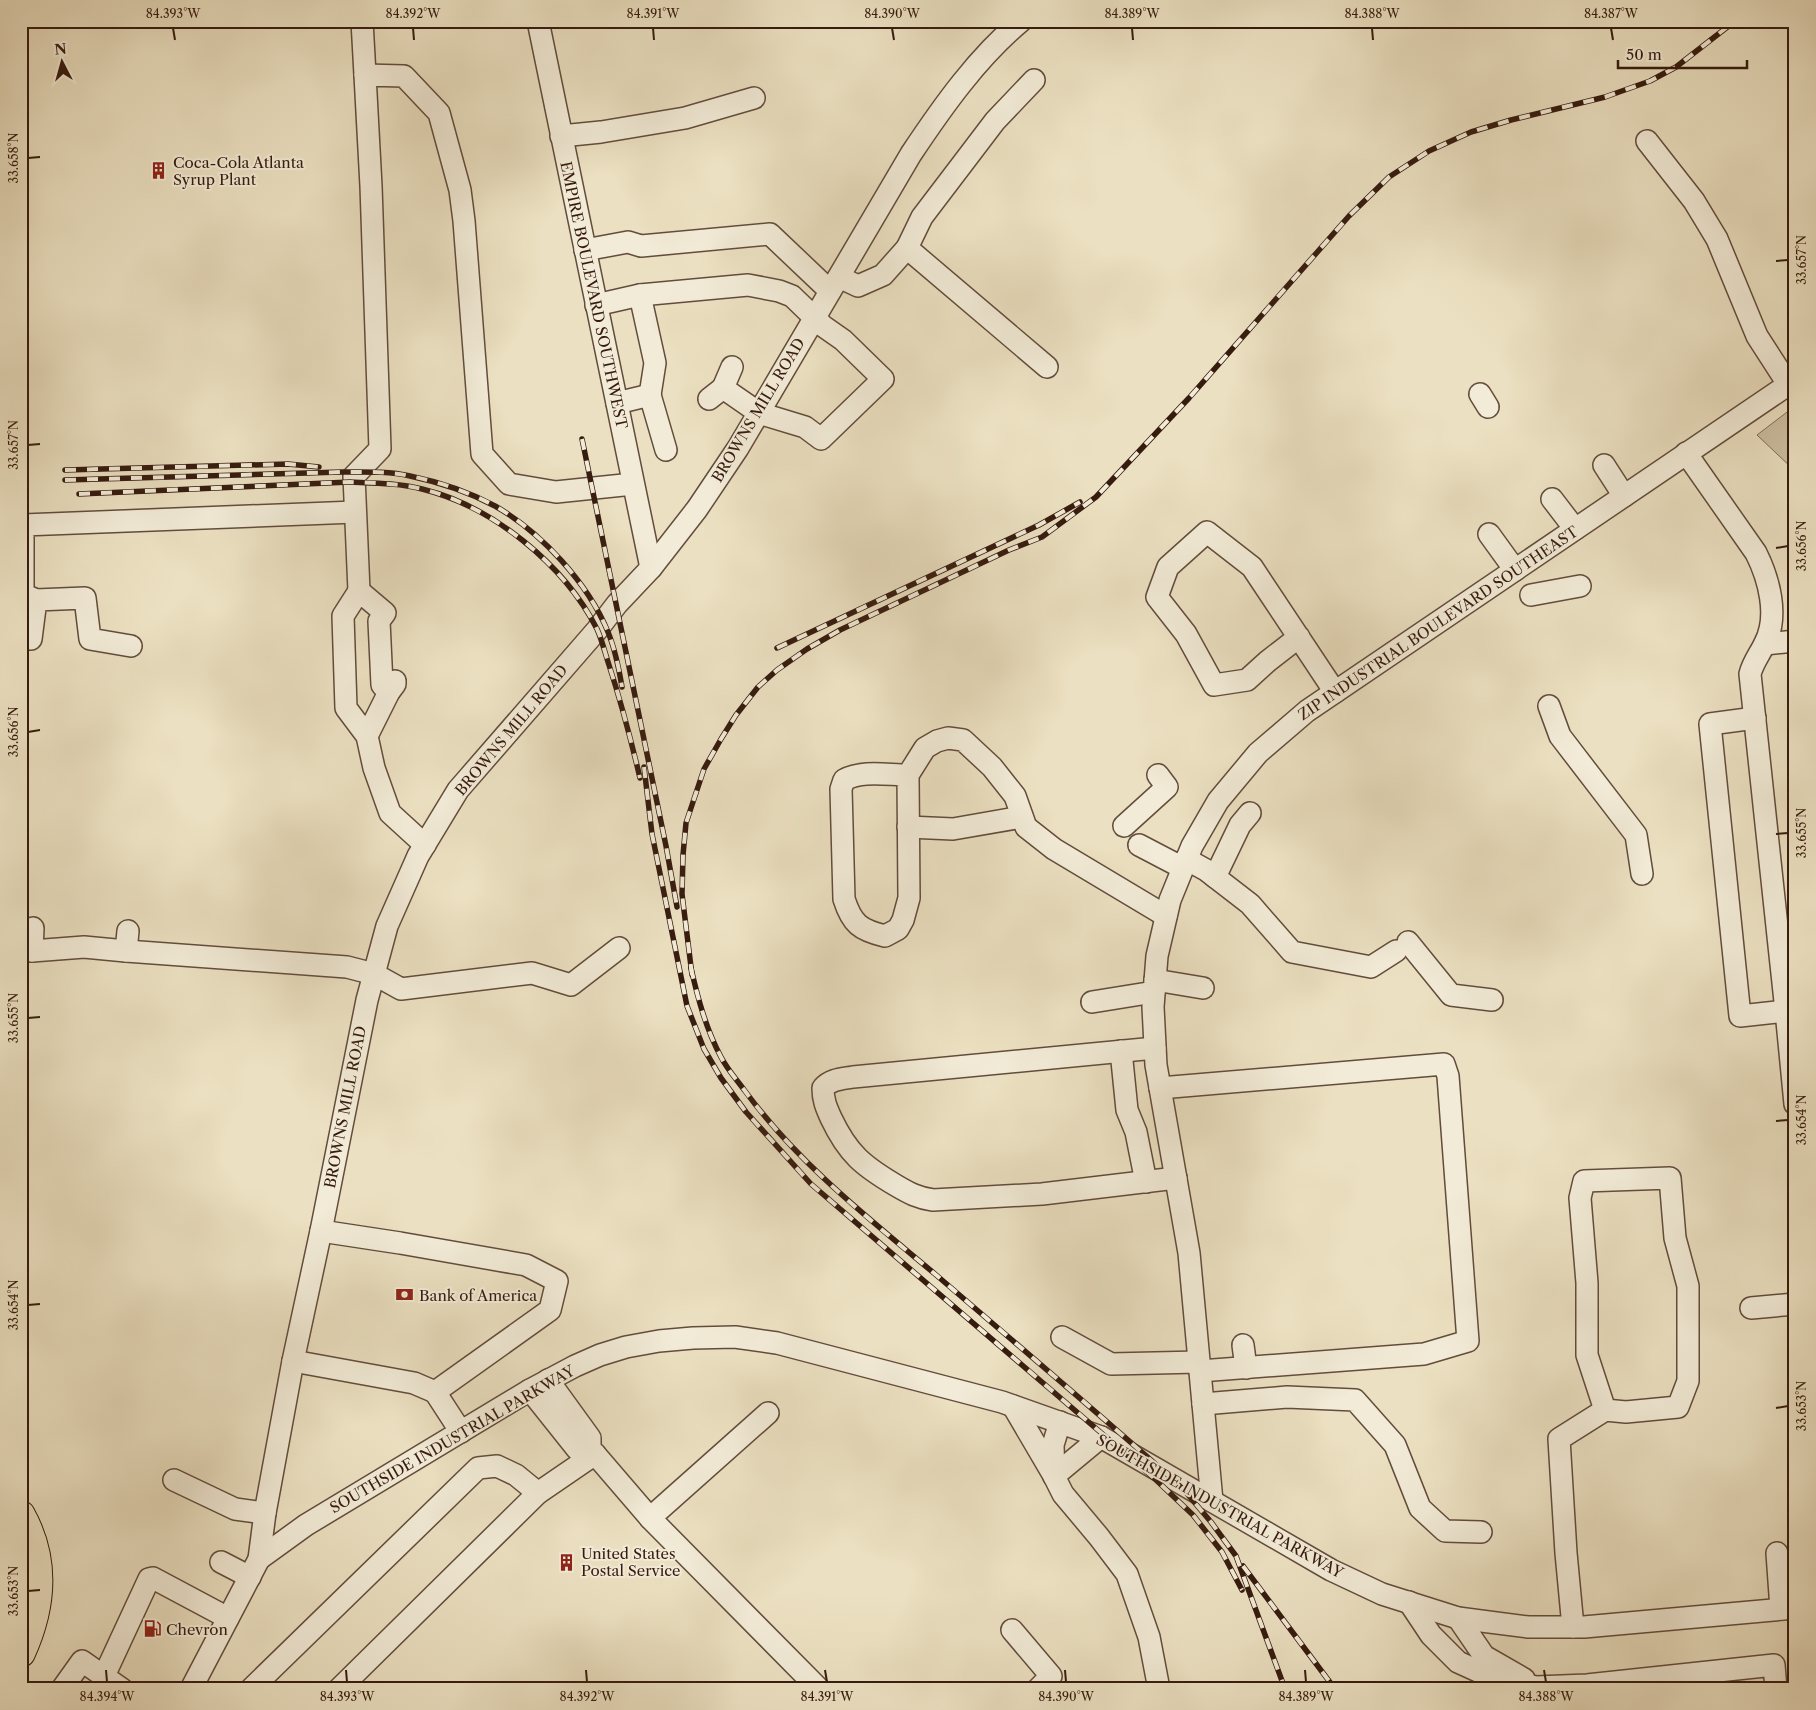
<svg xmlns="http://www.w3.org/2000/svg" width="1816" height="1710" viewBox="0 0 1816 1710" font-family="'Libre Caslon Text',serif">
	<rect width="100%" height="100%" fill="#ebe0c1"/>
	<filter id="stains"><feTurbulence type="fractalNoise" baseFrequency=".004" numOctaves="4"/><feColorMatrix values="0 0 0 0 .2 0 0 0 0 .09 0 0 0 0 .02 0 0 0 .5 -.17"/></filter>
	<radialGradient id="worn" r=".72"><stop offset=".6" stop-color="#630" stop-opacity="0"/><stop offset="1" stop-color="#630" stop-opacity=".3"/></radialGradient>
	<path fill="#ccbfa3" stroke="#816d59" d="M 1795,406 L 1795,471 L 1757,435 Z"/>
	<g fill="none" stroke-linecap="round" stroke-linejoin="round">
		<defs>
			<g id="minor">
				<path d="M 362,21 L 365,75"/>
				<path d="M 538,21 L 651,568"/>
				<path d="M 561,136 L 601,132 L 685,118 L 754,98"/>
				<path d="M 1647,141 L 1694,201 L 1717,239 L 1757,336 L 1788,384"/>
				<path d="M 907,248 L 922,217 L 995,121 L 1034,80"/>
				<path d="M 585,250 L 628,242 L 641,246 L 770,234 L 830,291"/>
				<path d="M 839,277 L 858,286 L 883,275 L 907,248 L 1047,367"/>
				<path d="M 640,295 L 655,363 L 650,395"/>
				<path d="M 596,305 L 640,295 L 748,285 L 779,291 L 792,296 L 823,326 L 843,340 L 883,379 L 821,439 L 805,427 L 759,413 L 723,388 L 732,367"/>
				<path d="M 1480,394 L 1488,407"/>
				<path d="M 709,399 L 723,388"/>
				<path d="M 617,403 L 650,395 L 666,450"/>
				<path d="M 1686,453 L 1756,553 C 1769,579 1779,616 1765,643 C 1760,654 1753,662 1750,674 L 1786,1011 L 1795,1104"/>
				<path d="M 1604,465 L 1624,496"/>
				<path d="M 1552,499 L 1575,529"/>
				<path d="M 1489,534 L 1515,570"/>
				<path d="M 359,591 L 354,476 L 380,449 L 371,186 L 365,75 L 404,76 L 439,113 L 460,190 L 464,221 L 482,454 L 509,484 L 556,492 L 633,484"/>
				<path d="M 1531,595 L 1580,586"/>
				<path d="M 36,600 L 23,594 L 23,525 L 355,512"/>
				<path d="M 1299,637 L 1268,661 L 1247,680 L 1214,685 L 1186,634 L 1157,597 L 1168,567 L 1207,532 L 1252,567 L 1335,692"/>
				<path d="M 31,639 L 36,600 L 85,598 L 90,639 L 131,646"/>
				<path d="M 1765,644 L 1795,641"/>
				<path d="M 389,692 L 382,685 L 379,621 L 385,613 L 359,591 L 343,616 L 346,708 L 367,736 L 374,768 L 390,813 L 425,845"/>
				<path d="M 1549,706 L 1560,736 L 1636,835 L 1642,874"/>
				<path d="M 1755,718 L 1710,724 L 1740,1016 L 1786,1011"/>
				<path d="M 367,736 L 389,692 L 395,684 L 395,681"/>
				<path d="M 908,775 L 909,898 L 903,920 L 898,929 L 885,936 C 860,930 852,924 844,899 L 841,789 L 844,780 C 862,770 887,775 908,775 L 925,748 L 937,741 L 948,738 L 963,740 L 992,767 L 1015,796 L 1026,827 L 1054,849 L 1166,916"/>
				<path d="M 1124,826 L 1167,787 L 1158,775"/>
				<path d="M 908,827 L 953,829 L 1022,817"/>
				<path d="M 1139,845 L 1183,868"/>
				<path d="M 1186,859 L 1206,870 L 1250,904 L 1292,952 L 1371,967 L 1396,951"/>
				<path d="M 1215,877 L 1240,825 L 1250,813"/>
				<path d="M 1408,942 L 1451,995 L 1492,1000"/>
				<path d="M 21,950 L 32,951 L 84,947 L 126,951 L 347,967 L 374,974 L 401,989 L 532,973 L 571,985 L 619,948"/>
				<path d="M 32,951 L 33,928"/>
				<path d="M 126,951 L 128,931"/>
				<path d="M 1155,980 L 1203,988"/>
				<path d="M 1092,1002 L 1154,992"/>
				<path d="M 1155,1048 L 853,1077 C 842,1079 831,1079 823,1088 C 823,1100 826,1107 831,1118 C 848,1154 863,1166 897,1186 C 909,1193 918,1198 933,1200 L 1042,1194 L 1176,1178"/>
				<path d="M 1121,1051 L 1127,1110 L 1136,1132 L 1146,1182"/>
				<path d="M 1160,1088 L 1444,1064 L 1448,1076 L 1468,1341 L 1424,1354 L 1200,1371"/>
				<path d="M 1751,1308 L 1795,1304"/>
				<path d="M 1062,1337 L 1111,1364 L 1199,1362"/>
				<path d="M 1243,1345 L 1246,1368"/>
				<path d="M 293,1361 L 414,1383 L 435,1392 L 550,1310 L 557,1281 L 526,1265 L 400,1243 L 321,1231"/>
				<path d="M 548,1380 L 590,1438 L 590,1449 L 595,1454"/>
				<path d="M 530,1390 L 577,1449 L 590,1449"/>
				<path d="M 435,1392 L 461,1432"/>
				<path d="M 1203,1404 L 1287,1397 L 1355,1400 L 1395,1445 L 1420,1508 L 1445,1531 L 1481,1532"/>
				<path d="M 1013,1406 L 1054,1476 L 1063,1494 L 1099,1537 L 1127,1574 L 1149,1637 L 1159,1689"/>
				<path d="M 1054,1476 L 1101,1437"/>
				<path d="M 1054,1476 L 1053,1445 L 1060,1422"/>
				<path d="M 174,1480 L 235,1509 L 265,1513"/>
				<path d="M 1212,1501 L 1189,1253 L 1156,1065 L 1153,1007 L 1157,956 L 1170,900 L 1192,846 L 1218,801 L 1258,753 L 1307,711 L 1795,380"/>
				<path d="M 650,1518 L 768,1413"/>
				<path d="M 1777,1553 L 1781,1609"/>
				<path d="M 259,1559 L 306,1525 L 530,1390 L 575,1366 L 600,1355 L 626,1347 L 659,1341 L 693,1338 L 735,1337 L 777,1343 L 1002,1402 L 1101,1437 L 1331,1570 L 1382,1594 L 1458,1618 L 1528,1627 L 1584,1627 L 1795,1608"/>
				<path d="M 221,1562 L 250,1577"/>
				<path d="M 1409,1602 L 1431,1635 L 1458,1662 L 1491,1677 L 1536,1687 L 1587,1685 L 1774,1665 L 1776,1689"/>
				<path d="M 1458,1618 L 1484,1656 L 1524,1679"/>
				<path d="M 1573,1627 L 1566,1553 L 1559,1439 L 1605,1410 L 1587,1355 L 1587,1283 L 1580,1198 L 1584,1181 L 1670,1178 L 1675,1238 L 1688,1286 L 1688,1381 L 1678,1407 L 1626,1412 L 1605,1410"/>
				<path d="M 1012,1630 L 1051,1676 L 1038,1689"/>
				<path d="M 104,1676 L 149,1579 L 153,1578 L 228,1618"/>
				<path d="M 62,1689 L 82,1661 L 122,1689"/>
				<path d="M 191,1689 L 259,1559 L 265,1513 L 293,1361 L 321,1231 L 367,1000 L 387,926 L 418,856 L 458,790 L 597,630 L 617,604 L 651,568 L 697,509 L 738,448 L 911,154 C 943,106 977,58 1021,21"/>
				<path d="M 251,1689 L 478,1468 L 497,1466 L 516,1475 L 538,1493"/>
				<path d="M 339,1689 L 538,1493 L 595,1454 L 650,1518 L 819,1689"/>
			</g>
			<path id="highway" d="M 21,1515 C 46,1560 42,1607 21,1653"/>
		</defs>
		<use href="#minor" stroke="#634c3c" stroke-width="24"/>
		<use href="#highway" stroke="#361b0f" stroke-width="30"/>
		<use href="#minor" stroke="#f2ebd7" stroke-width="21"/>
		<use href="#highway" stroke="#ebe0c1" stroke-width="28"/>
		<defs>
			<g id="rail">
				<path d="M 582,439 L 666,846 L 677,907"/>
				<path d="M 65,470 L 288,464 L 319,467"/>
				<path d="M 65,480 L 342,472 C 364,472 388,471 410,476 C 439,482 469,492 495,506 C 541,532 588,583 608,632 C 615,649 619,669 622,687"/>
				<path d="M 79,494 L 350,482 C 374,483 398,483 422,489 C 492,506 564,564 597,629 C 602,640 605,653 609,665 C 621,702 631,740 640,778"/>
				<path d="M 777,648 L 1039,525 L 1080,502"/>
				<path d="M 644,767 L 652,834 L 687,1006 L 704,1049 L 721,1078 L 746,1112 L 811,1184 L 1155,1479 L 1193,1515 L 1222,1552 L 1242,1590"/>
				<path d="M 691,968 C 698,999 706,1029 721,1057 C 727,1069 737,1080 745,1091 C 797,1162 868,1218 935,1274 C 1013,1341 1092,1408 1169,1476 L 1184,1490 L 1211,1522 L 1236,1556 L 1285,1689"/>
				<path d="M 692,975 L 682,894 L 683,855 L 686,823 L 704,769 L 721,739 L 736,715 L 758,687 L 777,670 L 807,649 L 840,630 L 1009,550 L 1042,537 L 1096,497 L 1189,398 L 1349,216 L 1389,177 L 1429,151 L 1471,132 L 1511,120 L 1605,97 L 1650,81 L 1676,67 L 1735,21"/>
				<path d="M 1243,1566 L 1335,1689"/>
			</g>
		</defs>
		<use href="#rail" stroke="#361b0f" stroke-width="5.5"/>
		<use href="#rail" stroke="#f2ebd7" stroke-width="4" stroke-dasharray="11" stroke-linecap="butt"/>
	</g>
	<path fill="none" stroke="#361b0f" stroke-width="2" d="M 173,28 L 175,40M 413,28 L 414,40M 653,28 L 654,40M 892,28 L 894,40M 1132,28 L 1133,40M 1372,28 L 1373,40M 1611,28 L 1613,40M 28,158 L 40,157M 1776,261 L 1788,260M 28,445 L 40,444M 1776,548 L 1788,546M 28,732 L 40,730M 1776,834 L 1788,833M 28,1018 L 40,1017M 1776,1121 L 1788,1120M 28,1305 L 40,1304M 1776,1408 L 1788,1406M 28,1591 L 40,1590M 106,1670 L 107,1682M 346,1670 L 347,1682M 586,1670 L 587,1682M 825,1670 L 827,1682M 1065,1670 L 1066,1682M 1305,1670 L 1306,1682M 1544,1670 L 1546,1682"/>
	<defs>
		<symbol id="building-bare" viewBox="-9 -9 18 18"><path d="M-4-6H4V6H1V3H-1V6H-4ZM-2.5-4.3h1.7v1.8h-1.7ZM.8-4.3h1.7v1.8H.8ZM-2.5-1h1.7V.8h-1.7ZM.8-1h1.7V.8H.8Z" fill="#8f2418" stroke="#f2ebd7" stroke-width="2.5" paint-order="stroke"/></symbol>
		<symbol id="bank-bare" viewBox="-9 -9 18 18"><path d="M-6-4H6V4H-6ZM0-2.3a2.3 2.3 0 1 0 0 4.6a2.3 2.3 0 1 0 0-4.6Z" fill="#8f2418" stroke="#f2ebd7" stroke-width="2.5" paint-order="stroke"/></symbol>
		<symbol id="fuel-bare" viewBox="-9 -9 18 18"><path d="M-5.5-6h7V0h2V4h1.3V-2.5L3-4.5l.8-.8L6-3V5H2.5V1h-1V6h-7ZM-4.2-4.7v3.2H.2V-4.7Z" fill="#8f2418" stroke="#f2ebd7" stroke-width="2.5" paint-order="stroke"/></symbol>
	</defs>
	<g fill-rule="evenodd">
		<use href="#building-bare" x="146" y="158" width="25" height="25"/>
		<use href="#bank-bare" x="392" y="1282" width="25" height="25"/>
		<use href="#building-bare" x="554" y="1550" width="25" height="25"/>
		<use href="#fuel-bare" x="140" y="1616" width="25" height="25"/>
	</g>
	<g text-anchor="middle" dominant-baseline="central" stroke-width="4" stroke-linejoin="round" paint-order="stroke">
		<g font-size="15" fill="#361b0f" stroke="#f2ebd7" text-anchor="start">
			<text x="173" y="162">Coca-Cola Atlanta<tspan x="173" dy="17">Syrup Plant</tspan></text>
			<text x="419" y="1295">Bank of America</text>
			<text x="581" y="1553">United States<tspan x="581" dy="17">Postal Service</tspan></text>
			<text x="166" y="1629">Chevron</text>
		</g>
		<g font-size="15" fill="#361b0f" stroke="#f2ebd7">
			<text transform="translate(594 295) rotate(78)">EMPIRE BOULEVARD SOUTHWEST</text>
			<text transform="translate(758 410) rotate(-59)">BROWNS MILL ROAD</text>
			<text transform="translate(1438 623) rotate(-34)">ZIP INDUSTRIAL BOULEVARD SOUTHEAST</text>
			<text transform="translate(511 730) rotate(-50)">BROWNS MILL ROAD</text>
			<text transform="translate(345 1107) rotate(-79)">BROWNS MILL ROAD</text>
			<text transform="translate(452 1439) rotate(-30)">SOUTHSIDE INDUSTRIAL PARKWAY</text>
			<text transform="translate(1220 1506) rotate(29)">SOUTHSIDE INDUSTRIAL PARKWAY</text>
		</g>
	</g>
	<rect width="1816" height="1710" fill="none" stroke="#ebe0c1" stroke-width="55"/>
	<g transform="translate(62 62) rotate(354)" stroke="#f2ebd7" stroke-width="4" paint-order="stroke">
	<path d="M0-4L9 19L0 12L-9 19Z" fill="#361b0f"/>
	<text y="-8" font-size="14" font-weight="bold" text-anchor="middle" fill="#361b0f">N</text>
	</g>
	<path d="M1618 60v8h129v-8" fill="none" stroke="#361b0f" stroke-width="2.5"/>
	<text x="1626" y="60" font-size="15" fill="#361b0f" stroke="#f2ebd7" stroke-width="4" paint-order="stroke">50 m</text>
	<rect x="28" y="28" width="1760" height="1654" fill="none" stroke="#361b0f" stroke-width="2"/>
	<g font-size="12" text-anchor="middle" fill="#361b0f">
		<text x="173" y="18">84.393°W</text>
		<text x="413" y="18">84.392°W</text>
		<text x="653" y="18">84.391°W</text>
		<text x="892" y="18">84.390°W</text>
		<text x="1132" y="18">84.389°W</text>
		<text x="1372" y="18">84.388°W</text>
		<text x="1611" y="18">84.387°W</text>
		<text transform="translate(14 158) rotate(-90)" y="4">33.658°N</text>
		<text transform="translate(1802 260) rotate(-90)" y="4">33.657°N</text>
		<text transform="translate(14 445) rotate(-90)" y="4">33.657°N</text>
		<text transform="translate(1802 546) rotate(-90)" y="4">33.656°N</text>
		<text transform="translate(14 732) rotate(-90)" y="4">33.656°N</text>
		<text transform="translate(1802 833) rotate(-90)" y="4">33.655°N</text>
		<text transform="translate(14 1018) rotate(-90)" y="4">33.655°N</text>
		<text transform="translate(1802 1120) rotate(-90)" y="4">33.654°N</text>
		<text transform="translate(14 1305) rotate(-90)" y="4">33.654°N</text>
		<text transform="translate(1802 1406) rotate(-90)" y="4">33.653°N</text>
		<text transform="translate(14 1591) rotate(-90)" y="4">33.653°N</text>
		<text x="107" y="1701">84.394°W</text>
		<text x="347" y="1701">84.393°W</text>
		<text x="587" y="1701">84.392°W</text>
		<text x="827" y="1701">84.391°W</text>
		<text x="1066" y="1701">84.390°W</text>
		<text x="1306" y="1701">84.389°W</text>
		<text x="1546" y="1701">84.388°W</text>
	</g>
	<rect width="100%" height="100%" filter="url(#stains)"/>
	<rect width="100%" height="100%" fill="url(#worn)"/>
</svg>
